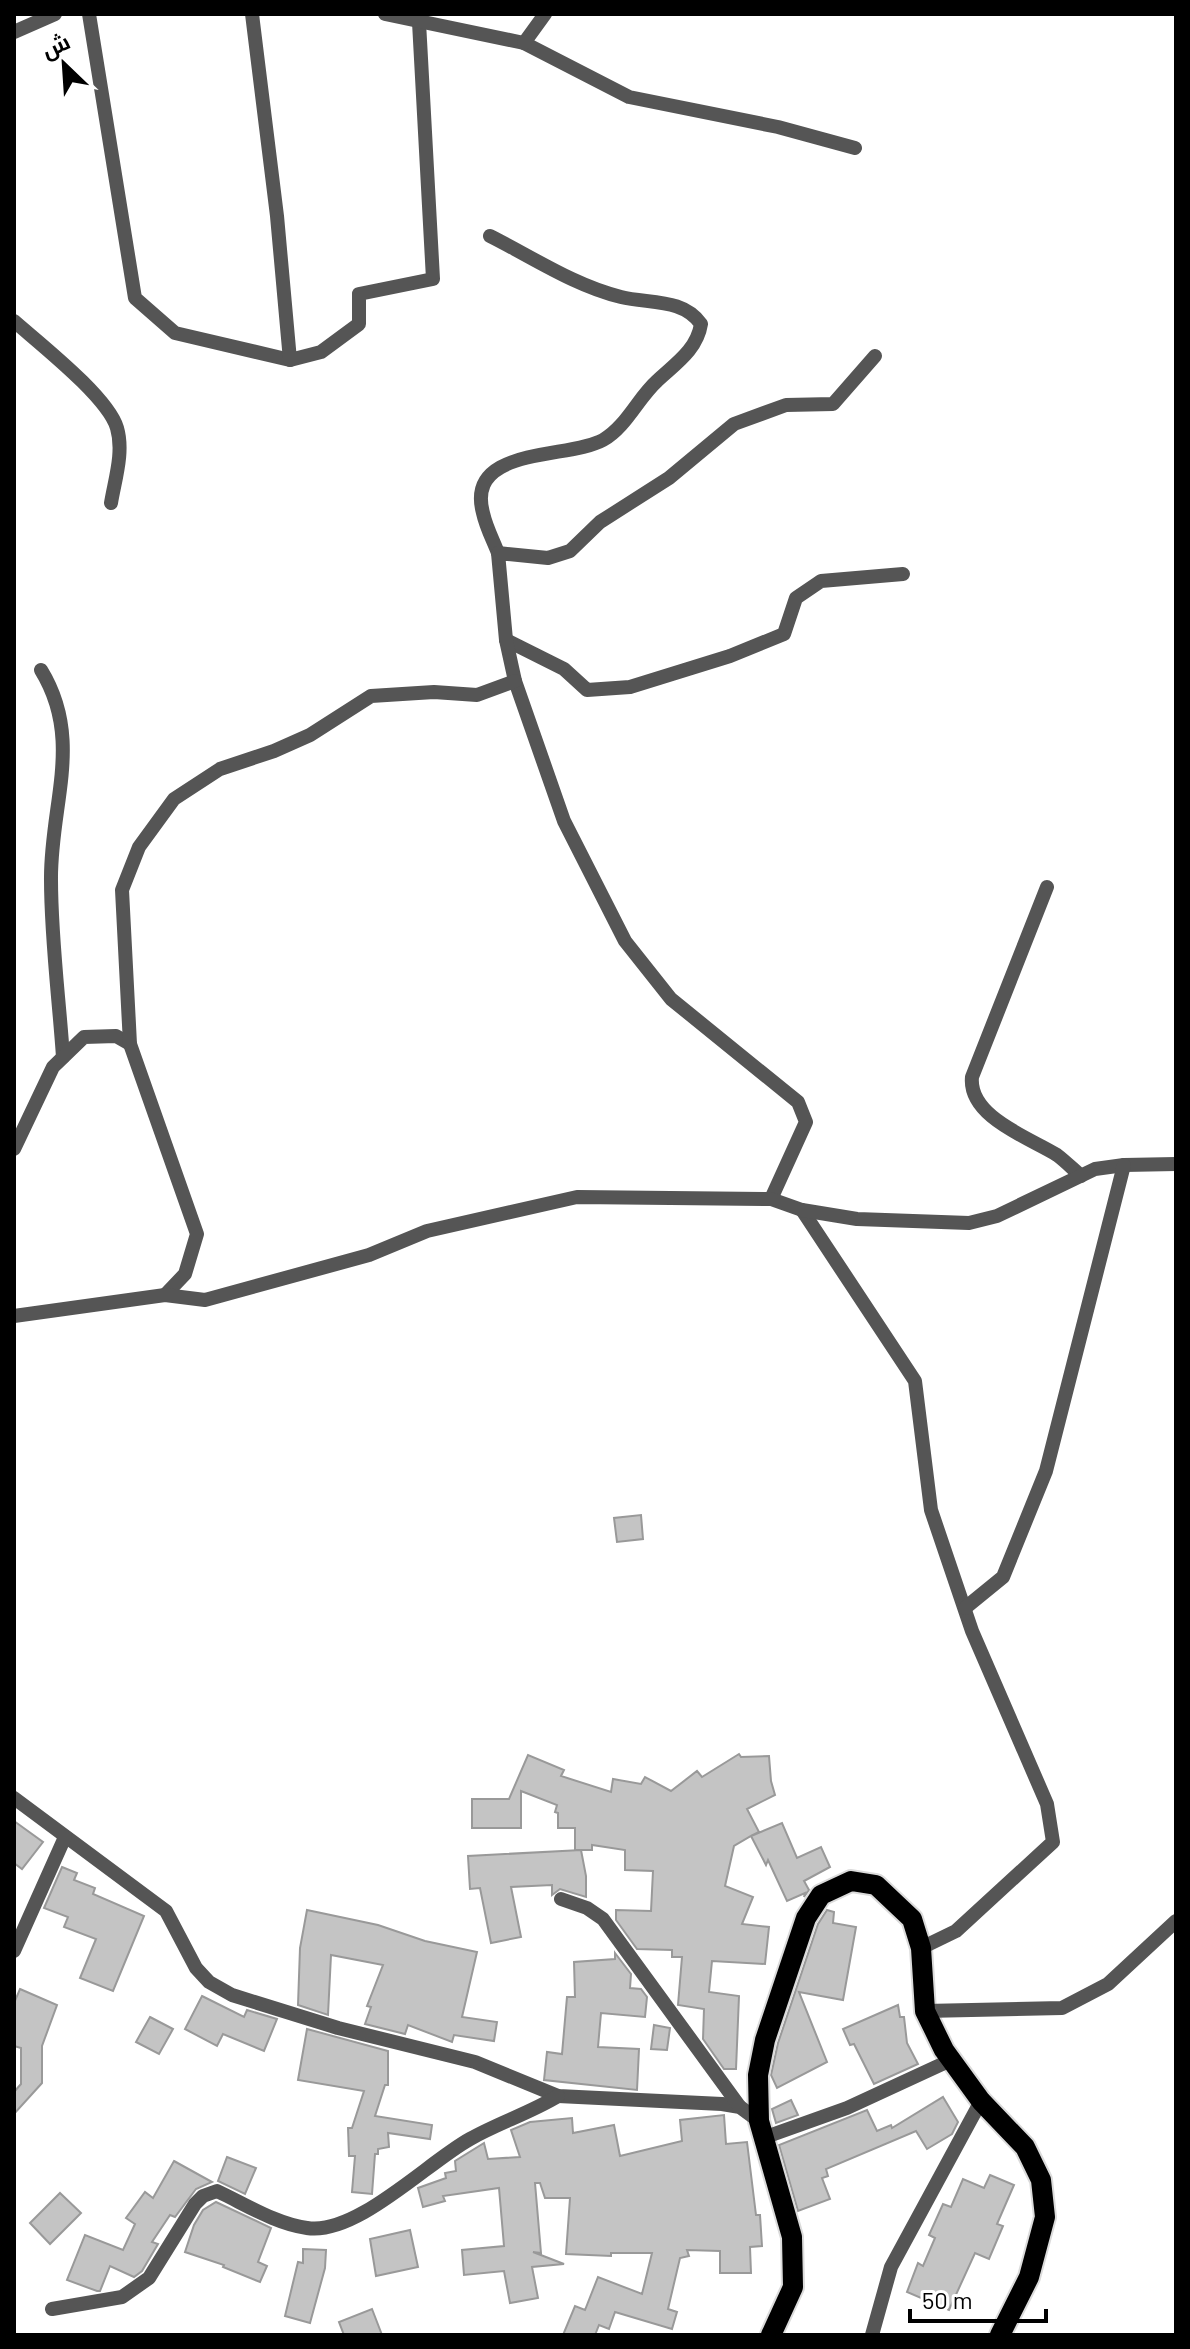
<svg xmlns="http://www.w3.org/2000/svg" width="1190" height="2349" viewBox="0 0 1190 2349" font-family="Barlow,Cairo,sans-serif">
	<rect width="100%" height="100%" fill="#fff"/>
	<g fill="#c4c4c4" stroke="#999" stroke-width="2">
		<path d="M 641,1515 L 643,1539 L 617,1542 L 614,1518 Z"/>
		<path d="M 739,1754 L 741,1757 L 769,1756 L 771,1781 L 775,1795 L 747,1809 L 759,1832 L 751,1836 L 782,1823 L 797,1858 L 821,1847 L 830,1867 L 804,1881 L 809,1890 L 804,1897 L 805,1893 L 787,1901 L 768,1860 L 766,1865 L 751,1836 L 734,1846 L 725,1886 L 753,1897 L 742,1924 L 769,1927 L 765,1964 L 712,1961 L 709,1992 L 739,1996 L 736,2069 L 724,2069 L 703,2039 L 704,2009 L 678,2005 L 682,1957 L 672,1957 L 672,1950 L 637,1949 L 616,1920 L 616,1910 L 651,1911 L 653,1871 L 625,1870 L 625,1850 L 592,1845 L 592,1850 L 575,1850 L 575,1828 L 558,1828 L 558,1813 L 555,1812 L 557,1805 L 521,1791 L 521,1828 L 472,1828 L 472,1799 L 509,1799 L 528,1755 L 564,1770 L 561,1776 L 611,1792 L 613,1779 L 641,1784 L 645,1777 L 671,1791 L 697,1771 L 702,1777 Z"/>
		<path d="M 14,1821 L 43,1842 L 22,1869 L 14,1863 Z"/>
		<path d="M 581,1850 L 586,1876 L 586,1897 L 560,1889 L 552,1895 L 552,1885 L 511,1887 L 521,1937 L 491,1943 L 480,1888 L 470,1889 L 468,1856 Z"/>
		<path d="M 62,1867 L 77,1873 L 74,1880 L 95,1888 L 93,1894 L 144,1916 L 113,1991 L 80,1978 L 96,1939 L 64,1927 L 68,1917 L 44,1908 Z"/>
		<path d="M 307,1910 L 378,1925 L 425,1941 L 477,1952 L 462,2017 L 497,2022 L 494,2041 L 454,2035 L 452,2042 L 408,2025 L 405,2034 L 365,2024 L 371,2007 L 367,2006 L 383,1965 L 331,1955 L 328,2015 L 298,2005 L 300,1948 Z"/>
		<path d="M 827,1910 L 834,1912 L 833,1923 L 856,1927 L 843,2000 L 799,1992 L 827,2062 L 777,2088 L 771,2075 L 778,2043 L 818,1924 Z"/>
		<path d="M 615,1953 L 631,1974 L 630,1988 L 641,1989 L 647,1997 L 645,2017 L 601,2013 L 598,2047 L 639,2049 L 637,2090 L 544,2080 L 547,2052 L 562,2054 L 567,1997 L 575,1997 L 574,1962 L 615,1959 Z"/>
		<path d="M 20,1989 L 57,2005 L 42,2046 L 42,2083 L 14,2114 L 14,2092 L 21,2084 L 21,2048 L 14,2046 L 14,2003 Z"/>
		<path d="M 202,1996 L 244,2017 L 247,2010 L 277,2019 L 264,2051 L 223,2034 L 217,2046 L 185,2029 Z"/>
		<path d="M 898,2005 L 900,2017 L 904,2017 L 907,2043 L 918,2064 L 874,2084 L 854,2044 L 850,2045 L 843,2029 Z"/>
		<path d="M 150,2017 L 173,2029 L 159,2054 L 136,2042 Z"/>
		<path d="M 654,2025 L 670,2028 L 667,2050 L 651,2049 Z"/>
		<path d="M 307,2029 L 388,2051 L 388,2085 L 385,2085 L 375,2116 L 432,2125 L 430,2139 L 388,2133 L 389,2147 L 378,2149 L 378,2154 L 375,2154 L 372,2194 L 352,2192 L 355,2156 L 349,2156 L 348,2128 L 352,2128 L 364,2091 L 298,2080 Z"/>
		<path d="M 943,2097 L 958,2122 L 952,2134 L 927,2149 L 916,2131 L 826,2169 L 828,2176 L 822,2178 L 830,2199 L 798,2211 L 779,2145 L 867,2110 L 877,2131 L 891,2125 L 892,2128 Z"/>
		<path d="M 791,2100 L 798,2115 L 776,2123 L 772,2109 Z"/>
		<path d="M 724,2115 L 726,2144 L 747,2142 L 756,2215 L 760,2215 L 762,2246 L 750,2247 L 751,2273 L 720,2273 L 720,2251 L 687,2250 L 689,2256 L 680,2258 L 668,2309 L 677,2312 L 672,2329 L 615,2312 L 609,2329 L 599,2325 L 595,2335 L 563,2335 L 575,2306 L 585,2310 L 598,2277 L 642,2294 L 652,2253 L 611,2253 L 611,2256 L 566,2254 L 570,2198 L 545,2198 L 540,2183 L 535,2183 L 541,2253 L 533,2252 L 564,2264 L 532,2267 L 538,2298 L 510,2303 L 504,2271 L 464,2275 L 462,2250 L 504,2246 L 499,2188 L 443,2196 L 445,2201 L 423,2207 L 418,2188 L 446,2178 L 445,2173 L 456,2171 L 455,2161 L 484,2143 L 488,2159 L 520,2157 L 511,2130 L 530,2122 L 572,2118 L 573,2133 L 614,2125 L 620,2156 L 682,2141 L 680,2120 Z"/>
		<path d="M 227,2157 L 256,2168 L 245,2194 L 218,2181 Z"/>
		<path d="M 174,2161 L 212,2182 L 196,2189 L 175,2217 L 170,2215 L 152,2242 L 158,2244 L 142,2271 L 134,2277 L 110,2266 L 100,2291 L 97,2291 L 67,2280 L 85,2235 L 123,2250 L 135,2224 L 126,2218 L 145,2192 L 153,2198 Z"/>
		<path d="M 990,2175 L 1014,2185 L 997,2224 L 1003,2226 L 989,2259 L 975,2253 L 949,2310 L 907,2292 L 918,2263 L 923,2266 L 935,2238 L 929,2235 L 943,2204 L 951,2207 L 963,2179 L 984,2188 Z"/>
		<path d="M 60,2193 L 81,2213 L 50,2244 L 30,2223 Z"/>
		<path d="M 216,2202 L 271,2228 L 258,2262 L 267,2266 L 260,2282 L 223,2267 L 224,2265 L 185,2252 L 194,2225 L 203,2210 Z"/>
		<path d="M 410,2230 L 418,2267 L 376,2276 L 370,2239 Z"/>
		<path d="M 303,2249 L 326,2250 L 325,2268 L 310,2323 L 285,2316 L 298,2262 L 303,2263 Z"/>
		<path d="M 372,2309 L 382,2335 L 344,2335 L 339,2322 Z"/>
	</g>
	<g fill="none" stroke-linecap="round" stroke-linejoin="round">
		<defs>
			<path id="primary" d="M 771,2335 L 793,2287 L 792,2237 L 759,2121 L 758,2075 L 765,2040 L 806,1918 L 821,1895 L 851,1881 L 876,1885 L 912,1919 L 921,1948 L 925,2011 L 944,2050 L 981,2101 L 1025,2147 L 1041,2180 L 1045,2217 L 1029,2277 L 1000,2335"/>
		</defs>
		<use href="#primary" stroke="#dbdbdb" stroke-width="24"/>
		<g stroke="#555" stroke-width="14">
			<path d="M 89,14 L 135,298 L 175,333 L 290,360"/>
			<path d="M 252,14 L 277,216 L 290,360 L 321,352 L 359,324 L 359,294 L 433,279 L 419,22"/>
			<path d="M 385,14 L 524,43 L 629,97 L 778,127 L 855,148"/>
			<path d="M 14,32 L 55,14"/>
			<path d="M 524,43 L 545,14"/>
			<path d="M 490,236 C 532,257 575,286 621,297 C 649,304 683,298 701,324 C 697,350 675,364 657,381 C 638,398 626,427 603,440 C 569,459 465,446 483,513 C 486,527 493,540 498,553"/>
			<path d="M 14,321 C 40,344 108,397 117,428 C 124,452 115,479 111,503"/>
			<path d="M 506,640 L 564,669 L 587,690 L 630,687 L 730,656 L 784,634 L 796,598 L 821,581 L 903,574"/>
			<path d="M 41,670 C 84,740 50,805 51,880 C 51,938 59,998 63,1057"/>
			<path d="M 1047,887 L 972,1077 C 968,1117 1030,1138 1057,1155 C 1065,1161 1073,1169 1081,1176"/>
			<path d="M 14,1149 L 53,1067 L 84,1037 L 116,1036 L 130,1044"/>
			<path d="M 771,1199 L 806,1122 L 798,1102 L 671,999 L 625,941 L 564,821 L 515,681 L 506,640 L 498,553 L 548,558 L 570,551 L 600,522 L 669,478 L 734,424 L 786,405 L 833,404 L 875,356"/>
			<path d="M 802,1210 L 915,1381 L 931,1510 L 972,1631 L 1047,1804 L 1053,1842 L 956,1931 L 921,1948"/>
			<path d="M 165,1295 L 185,1274 L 197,1234 L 130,1044 L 122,890 L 139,847 L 174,799 L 220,769 L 274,751 L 310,735 L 371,696 L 434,692 L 477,695 L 515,681"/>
			<path d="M 14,1316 L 165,1295 L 205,1300 L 369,1255 L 427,1231 L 577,1197 L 771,1199 L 802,1210 L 857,1219 L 969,1223 L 997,1216 L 1095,1169 L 1124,1165 L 1176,1164"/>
			<path d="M 965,1608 L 1003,1577 L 1046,1471 L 1124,1165"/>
			<path d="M 14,1798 L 166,1911 L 196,1968 L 209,1982 L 232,1995 L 338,2028 L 475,2062 L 558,2096 L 722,2104 L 740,2107 L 759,2121"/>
			<path d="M 561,1899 L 587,1908 L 603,1919 L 740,2107"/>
			<path d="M 14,1951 L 65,1837"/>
			<path d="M 925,2011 L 1062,2008 L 1108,1984 L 1176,1921"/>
			<path d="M 763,2138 L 847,2108 L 951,2060"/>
			<path d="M 52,2309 L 122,2297 L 149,2278 L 195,2204 L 203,2196 L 217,2191 C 245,2204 276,2224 307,2228 C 356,2236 428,2162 470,2139 C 498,2123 530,2113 558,2096"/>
			<path d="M 872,2335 L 891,2267 L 981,2101"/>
		</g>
		<use href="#primary" stroke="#000" stroke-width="20"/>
	</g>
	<rect width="1190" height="2349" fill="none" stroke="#000000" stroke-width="32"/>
	<g transform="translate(64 64) rotate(335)" stroke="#ffffff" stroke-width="6" paint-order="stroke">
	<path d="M0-6L14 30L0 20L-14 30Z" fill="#000000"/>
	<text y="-12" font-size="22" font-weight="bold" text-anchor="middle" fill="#000000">ش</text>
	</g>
	<path d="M910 2309v12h136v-12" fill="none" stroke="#000000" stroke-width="4"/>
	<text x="922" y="2309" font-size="24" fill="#000000" stroke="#ffffff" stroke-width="6" paint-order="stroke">50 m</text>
</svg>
